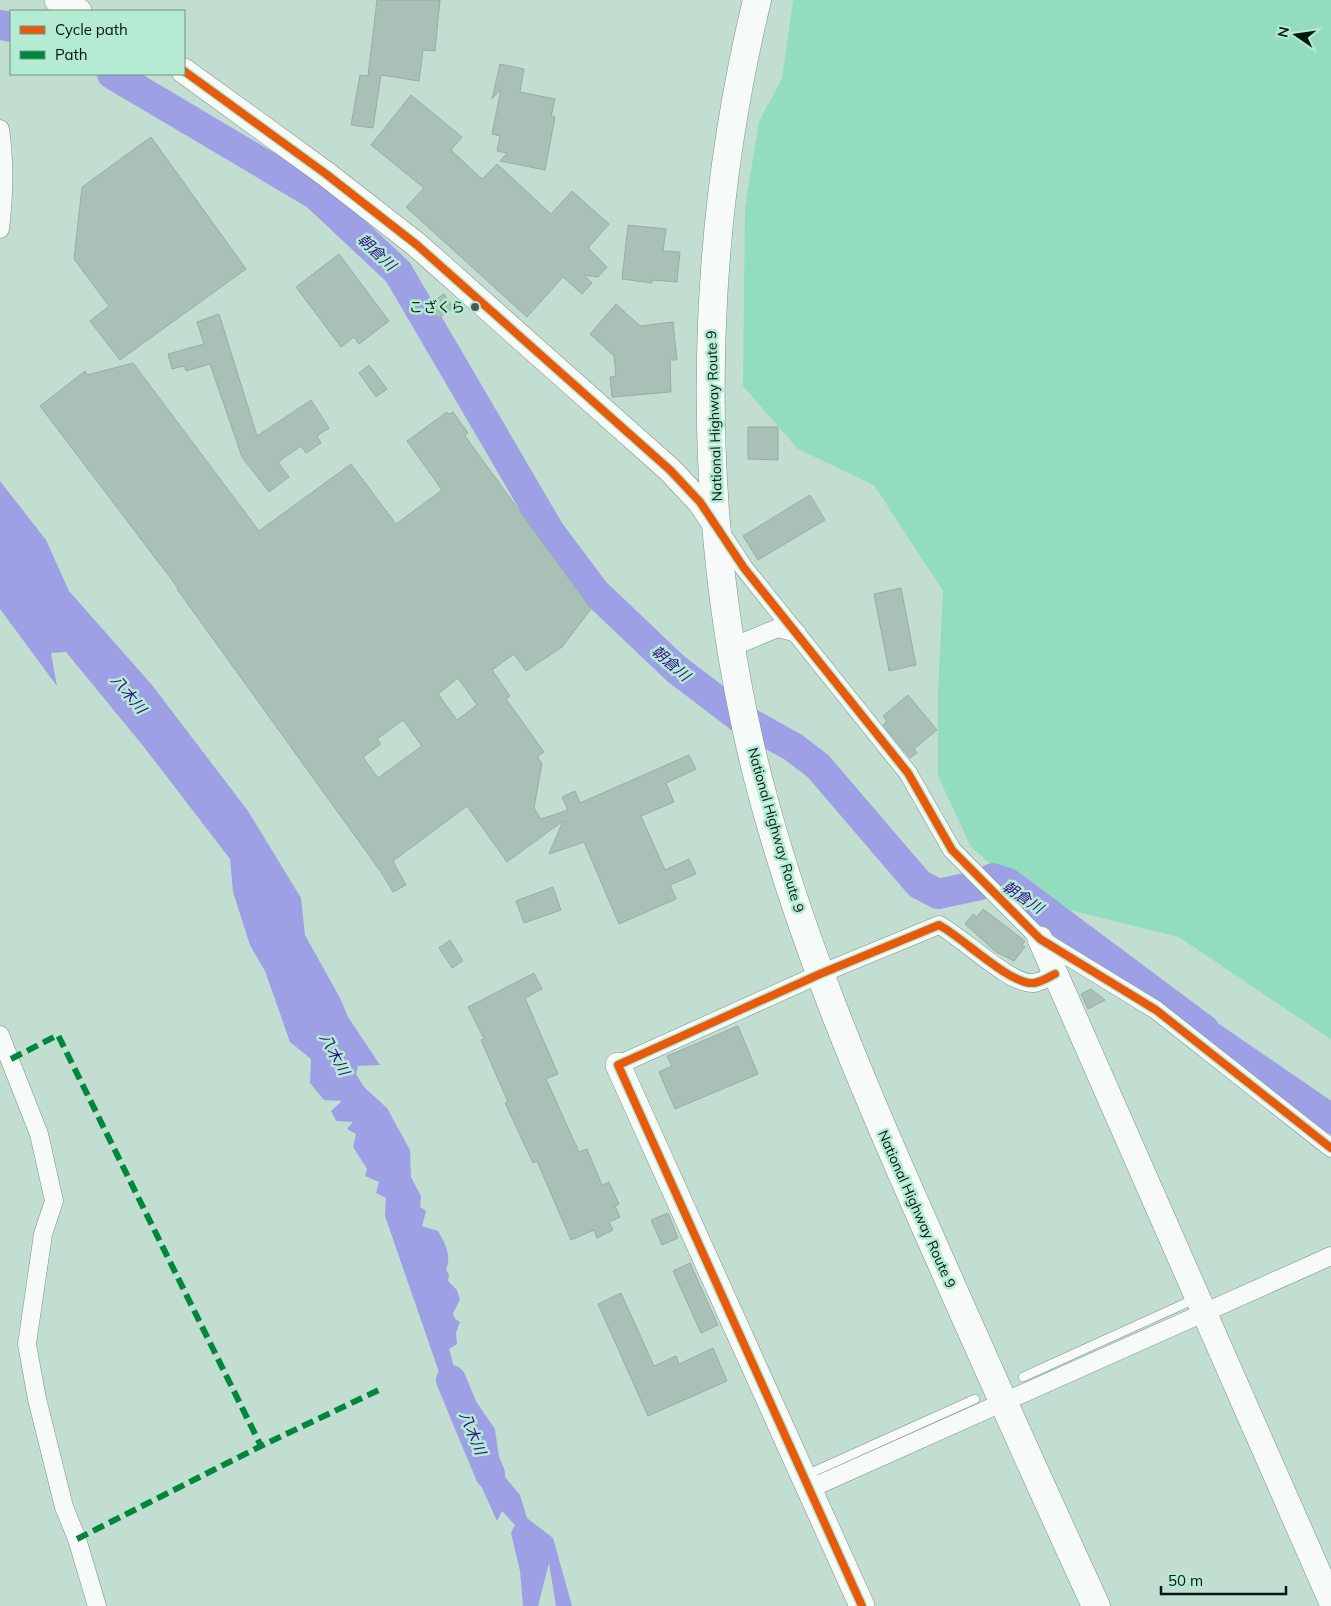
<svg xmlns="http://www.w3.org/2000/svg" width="1331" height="1606" viewBox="0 0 1331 1606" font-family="Mulish,'Noto Sans JP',sans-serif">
	<rect width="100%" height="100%" fill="#c1ded1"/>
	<path fill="#91ddbe" d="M 793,0 L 1331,0 L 1331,1039 L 1179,937 L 1033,901 L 971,847 L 938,776 L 938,693 L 943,591 L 874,485 L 798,449 L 743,386 L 745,209 L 759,121 L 782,79 Z"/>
	<path fill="#9ea0e6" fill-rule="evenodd" d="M 0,481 L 46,540 L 69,591 L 152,685 L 248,811 L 301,898 L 305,935 L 340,998 L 348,1017 L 380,1065 L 358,1066 L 356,1074 L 364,1087 L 387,1108 L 410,1150 L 411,1177 L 421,1196 L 420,1207 L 426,1211 L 422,1226 L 438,1231 C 445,1243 452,1256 446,1269 L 449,1275 L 448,1281 L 457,1290 L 460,1300 L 453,1313 L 455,1319 L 460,1322 L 456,1333 L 457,1344 L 449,1349 L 455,1371 L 495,1429 L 501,1472 L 520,1495 L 527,1518 L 553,1538 L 572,1606 L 556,1606 L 549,1563 L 538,1606 L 523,1606 L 520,1571 L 511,1533 L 515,1525 L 502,1511 L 497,1521 L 452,1422 L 440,1375 L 385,1216 L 386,1198 L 376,1193 L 379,1182 L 365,1176 L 367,1169 L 353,1147 L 356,1134 L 347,1129 L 353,1122 L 336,1121 L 331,1111 L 342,1101 L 324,1100 L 310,1083 L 311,1059 L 290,1042 L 265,971 L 250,945 L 233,892 L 230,859 L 144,747 L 66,652 L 51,653 L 57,686 L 0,609 ZM 463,1417 L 477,1419 L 483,1428 L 479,1439 L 469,1434 Z"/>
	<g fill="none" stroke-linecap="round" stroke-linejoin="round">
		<g stroke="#9ea0e6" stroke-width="30">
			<path d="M 0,25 L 11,27"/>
			<path d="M 112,74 L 316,195 L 398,272 L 550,532 L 595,592 L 676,669 L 739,717 L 793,747 L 818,766 L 919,884 L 938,894 L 980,885 L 993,878 L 1008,883 L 1205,1030 L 1206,1033 L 1331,1119"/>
			<path d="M 451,1380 L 490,1474"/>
		</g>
	</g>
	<g fill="#a9c0b6" stroke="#97aea3" fill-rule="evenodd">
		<path d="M 377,0 L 440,0 L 435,51 L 423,50 L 419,81 L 381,75 L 373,128 L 351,125 L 360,75 L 368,76 Z"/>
		<path d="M 500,64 L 524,69 L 520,92 L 555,99 L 551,116 L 555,117 L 545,170 L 500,161 L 507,153 L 497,151 L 500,136 L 492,134 L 501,89 L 492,99 Z"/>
		<path d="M 411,95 L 462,137 L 451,150 L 482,179 L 497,164 L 551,214 L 572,191 L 609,224 L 588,248 L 607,267 L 598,277 L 584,275 L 592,283 L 582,294 L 563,277 L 527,317 L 406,207 L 424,188 L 371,145 Z"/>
		<path d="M 151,137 L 246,269 L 120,360 L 90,321 L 109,306 L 74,259 L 82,187 Z"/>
		<path d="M 628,225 L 666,229 L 663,251 L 680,252 L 677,282 L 652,280 L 652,283 L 622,279 Z"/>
		<path d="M 339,254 L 389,321 L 359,344 L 354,337 L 341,347 L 296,287 Z"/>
		<path d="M 444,294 L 453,308 L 438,318 L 429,304 Z"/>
		<path d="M 616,304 L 640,326 L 673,322 L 677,360 L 670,360 L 671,392 L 612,397 L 610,377 L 616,376 L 614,356 L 590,334 Z"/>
		<path d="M 219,314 L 257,436 L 311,400 L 329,428 L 317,436 L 321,443 L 306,453 L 301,446 L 278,462 L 289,477 L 269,492 L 242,457 L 210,364 L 186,371 L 184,366 L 172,369 L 168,354 L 204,344 L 197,322 Z"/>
		<path d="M 133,363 L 259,531 L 351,464 L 396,524 L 442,490 L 407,441 L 447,412 L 449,414 L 453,412 L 468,433 L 465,436 L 591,609 L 562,647 L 526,671 L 514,654 L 492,670 L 510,696 L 506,699 L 544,752 L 537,757 L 542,763 L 534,808 L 541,819 L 568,810 L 562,797 L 575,791 L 580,803 L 689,755 L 696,769 L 666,783 L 674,802 L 641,816 L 665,870 L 689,859 L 696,874 L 670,885 L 676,899 L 619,924 L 584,842 L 549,854 L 563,821 L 507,862 L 467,806 L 393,861 L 406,885 L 393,892 L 381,872 L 177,589 L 178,588 L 40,406 L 85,371 L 87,375 ZM 458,678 L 477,705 L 457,720 L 438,694 ZM 403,720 L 422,746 L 378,778 L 363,757 L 381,744 L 377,739 Z"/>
		<path d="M 369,365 L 387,389 L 376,397 L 359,373 Z"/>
		<path d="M 748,427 L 778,427 L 778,460 L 748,459 Z"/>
		<path d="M 810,495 L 825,520 L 758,560 L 743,536 Z"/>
		<path d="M 901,588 L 916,665 L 889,671 L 874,594 Z"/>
		<path d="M 908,695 L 937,730 L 914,749 L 917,753 L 910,758 L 883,725 L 887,721 L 883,716 Z"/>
		<path d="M 553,887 L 561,910 L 524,923 L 516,901 Z"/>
		<path d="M 983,909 L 1025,941 L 1022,945 L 1025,947 L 1014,961 L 996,952 L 965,924 L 973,914 L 977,917 Z"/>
		<path d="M 450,940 L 463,961 L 452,968 L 439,948 Z"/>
		<path d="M 534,973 L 542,989 L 525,998 L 558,1074 L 546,1079 L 579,1152 L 587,1149 L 602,1185 L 609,1182 L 619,1204 L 615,1206 L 620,1217 L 609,1222 L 613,1230 L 597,1238 L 594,1230 L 571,1240 L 537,1161 L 533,1163 L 505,1103 L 508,1102 L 481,1040 L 484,1039 L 468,1007 Z"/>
		<path d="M 1091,989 L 1105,1000 L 1088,1009 L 1081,994 Z"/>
		<path d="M 738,1026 L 758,1074 L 675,1109 L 659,1072 L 672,1066 L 667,1056 Z"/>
		<path d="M 668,1213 L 678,1238 L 662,1245 L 651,1220 Z"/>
		<path d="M 690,1263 L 718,1325 L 701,1333 L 673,1271 Z"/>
		<path d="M 621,1293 L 654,1366 L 676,1356 L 679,1364 L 713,1348 L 727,1381 L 648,1416 L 598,1304 Z"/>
	</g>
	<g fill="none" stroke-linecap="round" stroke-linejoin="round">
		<defs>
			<g id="lane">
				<path d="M 1023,1377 L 1197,1298"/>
				<path d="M 804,1476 L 975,1399"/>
			</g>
			<g id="street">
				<path d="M 0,129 C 5,162 4,196 0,229"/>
				<path d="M 721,533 L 744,568 L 908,773 L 952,850 L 1040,939 L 1156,1010 L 1331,1148"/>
				<path d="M 732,647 L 778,628 L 797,633"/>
				<path d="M 0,1035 L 39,1134 L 54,1201 L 43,1234 L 27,1344 L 37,1399 L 64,1507 L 77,1539 L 97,1606"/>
				<path d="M 618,1065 L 820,974 L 939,925 C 961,936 1011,986 1034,983 C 1041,982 1049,977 1055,974"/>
				<path d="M 809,1489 L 1331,1256"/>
			</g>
			<g id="secondary">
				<path d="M 57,0 L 79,11"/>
				<path d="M 184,71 L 326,174 L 417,245 L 670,470 L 700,502 L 718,529"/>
				<path d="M 1040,939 L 1331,1601"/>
				<path d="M 618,1065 L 862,1606"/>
			</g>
			<path id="highway" d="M 757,0 C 696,253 694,525 758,778 C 798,934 861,1082 926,1228 C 982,1355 1038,1480 1096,1606"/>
		</defs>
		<use href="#lane" stroke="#7b9288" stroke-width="10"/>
		<use href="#street" stroke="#7b9288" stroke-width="19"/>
		<use href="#secondary" stroke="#7b9288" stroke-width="26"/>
		<use href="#highway" stroke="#7b9288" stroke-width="29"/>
		<use href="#lane" stroke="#f6faf8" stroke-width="9"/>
		<use href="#street" stroke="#f6faf8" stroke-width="18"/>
		<use href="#secondary" stroke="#f6faf8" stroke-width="25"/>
		<use href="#highway" stroke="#f6faf8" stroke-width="28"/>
		<g stroke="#00873e" stroke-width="6" stroke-dasharray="12 6" stroke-linecap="butt">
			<path d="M 11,1059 L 58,1035 L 261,1446"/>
			<path d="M 77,1539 L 261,1446 L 383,1388"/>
		</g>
		<defs>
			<g id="cycleway">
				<path d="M 184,71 L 326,174 L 417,245 L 670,470 L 700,502 L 744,568 L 908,773 L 952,850 L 1040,939 L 1156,1010 L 1331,1148"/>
				<path d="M 862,1606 L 618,1065 L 820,974 L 939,925 C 961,936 1011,986 1034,983 C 1041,982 1049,977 1055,974"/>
			</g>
		</defs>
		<use href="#cycleway" stroke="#b4ebd2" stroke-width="11"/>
		<use href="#cycleway" stroke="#e8590c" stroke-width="8"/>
	</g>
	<circle fill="#455c52" stroke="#b4ebd2" stroke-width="2" cx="475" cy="307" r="5"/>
	<g text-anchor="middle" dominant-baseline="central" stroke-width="5" stroke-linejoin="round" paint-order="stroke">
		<g font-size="14" fill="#02160e" stroke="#b4ebd2" text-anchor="end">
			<text x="465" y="307">こざくら</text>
		</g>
		<g font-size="14" fill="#02160e" stroke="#b4ebd2">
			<text transform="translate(714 416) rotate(-92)">National Highway Route 9</text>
			<text transform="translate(776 830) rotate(74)">National Highway Route 9</text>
			<text transform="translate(917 1209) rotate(66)">National Highway Route 9</text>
		</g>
		<g font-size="15" font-style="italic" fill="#350b8b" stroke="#b4ebd2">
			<text transform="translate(377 252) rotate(43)">朝倉川</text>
			<text transform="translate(671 663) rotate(41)">朝倉川</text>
			<text transform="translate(129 694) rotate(50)">八木川</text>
			<text transform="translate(1023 897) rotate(34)">朝倉川</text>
			<text transform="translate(335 1054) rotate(62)">八木川</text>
			<text transform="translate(473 1433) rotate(68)">八木川</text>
		</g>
	</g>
	<rect x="10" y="10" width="175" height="65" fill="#b4ebd2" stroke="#6d9684"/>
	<rect x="20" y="26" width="25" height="8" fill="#e8590c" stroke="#6d9684"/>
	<text x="55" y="35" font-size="15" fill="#02160e">Cycle path</text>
	<rect x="20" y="51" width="25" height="8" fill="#00873e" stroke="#6d9684"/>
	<text x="55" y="60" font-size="15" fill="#02160e">Path</text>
	<g transform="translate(1296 35) rotate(283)" stroke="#b4ebd2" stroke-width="4" paint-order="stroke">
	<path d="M0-4L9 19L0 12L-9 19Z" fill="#02160e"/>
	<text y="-8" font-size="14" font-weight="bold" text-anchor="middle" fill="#02160e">N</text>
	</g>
	<path d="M1161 1586v8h125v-8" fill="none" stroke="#02160e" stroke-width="2.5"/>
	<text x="1168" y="1586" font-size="15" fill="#02160e" stroke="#b4ebd2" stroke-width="4" paint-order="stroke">50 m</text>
</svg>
